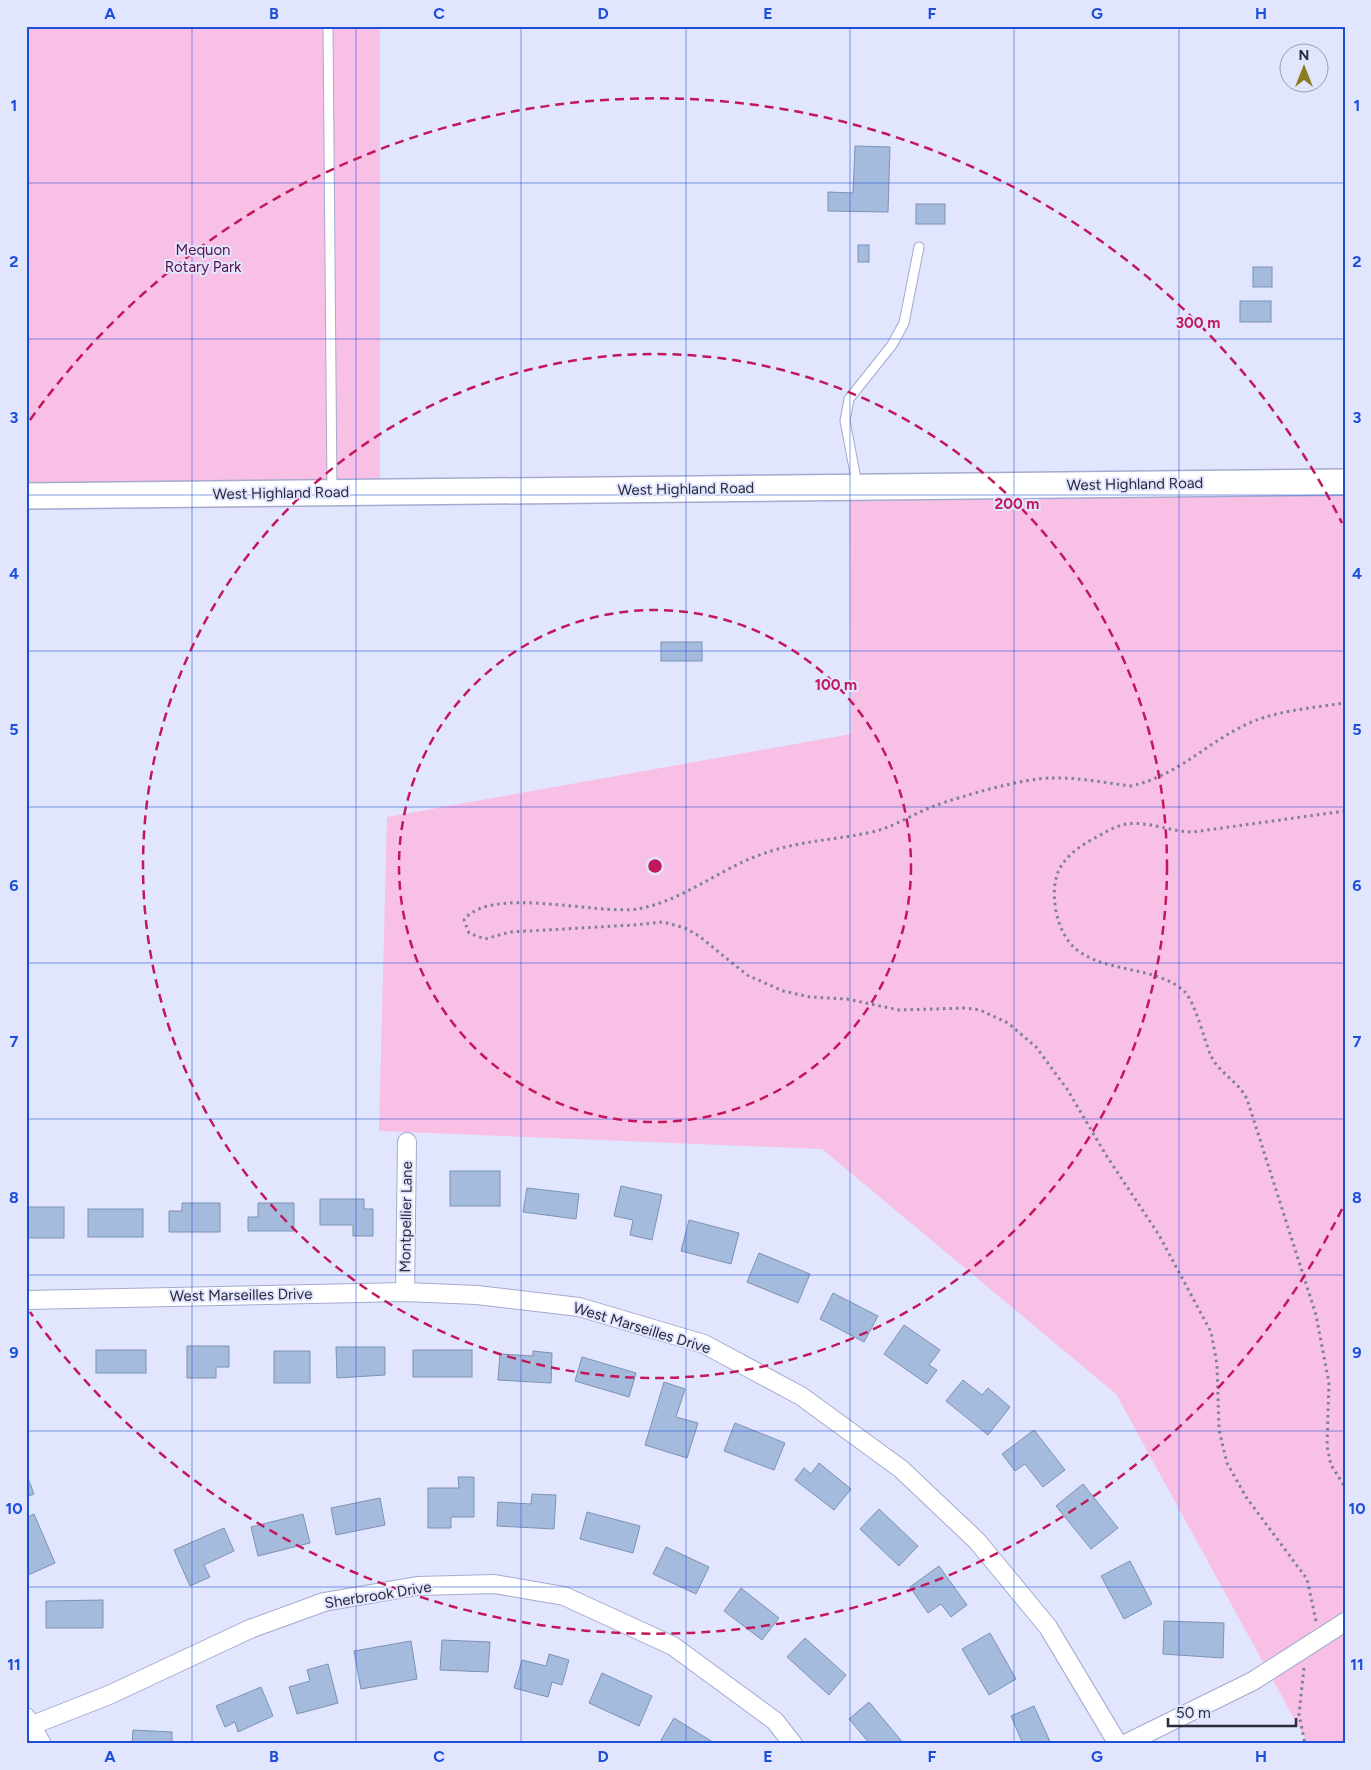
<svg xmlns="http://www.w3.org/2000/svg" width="1371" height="1770" viewBox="0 0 1371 1770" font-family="Figtree,sans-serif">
	<rect width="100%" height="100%" fill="#e1e5fe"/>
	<g fill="#f8c0e5">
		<path d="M 26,26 L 380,26 L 380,492 L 26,495 Z"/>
		<path d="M 1345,482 L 1345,1744 L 1308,1744 L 1116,1394 L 822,1149 L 379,1131 L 387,817 L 851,734 L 849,497 Z"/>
	</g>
	<g fill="#a4bbde" stroke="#7d92b3">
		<path d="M 855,146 L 890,147 L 888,212 L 828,211 L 828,192 L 853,193 Z"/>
		<rect x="916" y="204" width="29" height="20"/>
		<rect x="858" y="245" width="11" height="17"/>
		<rect x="1253" y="267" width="19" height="20"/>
		<rect x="1240" y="301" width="31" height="21"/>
		<rect x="661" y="642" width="41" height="19"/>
		<rect x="450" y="1171" width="50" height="35"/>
		<path d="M 621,1186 L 662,1195 L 652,1240 L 630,1235 L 633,1220 L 614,1216 Z"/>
		<path d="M 527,1188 L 579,1194 L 576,1219 L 523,1212 Z"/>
		<path d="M 320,1199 L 364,1199 L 364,1209 L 373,1209 L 373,1236 L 353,1236 L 353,1225 L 320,1225 Z"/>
		<path d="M 182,1203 L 220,1203 L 220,1232 L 169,1232 L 169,1211 L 182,1211 Z"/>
		<path d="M 258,1203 L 294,1203 L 294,1231 L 248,1231 L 248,1217 L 258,1217 Z"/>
		<rect x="26" y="1207" width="38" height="31"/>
		<rect x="88" y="1209" width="55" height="28"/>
		<path d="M 689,1220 L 739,1233 L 731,1264 L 681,1251 Z"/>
		<path d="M 759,1253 L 810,1274 L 798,1303 L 747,1282 Z"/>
		<path d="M 833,1293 L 878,1316 L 864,1342 L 820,1319 Z"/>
		<path d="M 904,1325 L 940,1350 L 929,1365 L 937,1370 L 927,1384 L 884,1354 Z"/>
		<path d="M 187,1346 L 229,1346 L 229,1367 L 216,1367 L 216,1378 L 187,1378 Z"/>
		<path d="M 336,1347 L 385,1347 L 385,1375 L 337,1378 Z"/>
		<rect x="96" y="1350" width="50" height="23"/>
		<rect x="413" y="1350" width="59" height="27"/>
		<rect x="274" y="1351" width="36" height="32"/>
		<path d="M 533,1351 L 552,1353 L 551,1383 L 498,1380 L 500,1354 L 533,1356 Z"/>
		<path d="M 582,1357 L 636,1373 L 629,1397 L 575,1381 Z"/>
		<path d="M 963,1380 L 982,1395 L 988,1388 L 1010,1407 L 988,1435 L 946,1401 Z"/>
		<path d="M 664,1382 L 685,1389 L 676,1417 L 698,1423 L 687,1458 L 645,1445 Z"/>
		<path d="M 735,1423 L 785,1443 L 774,1470 L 724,1451 Z"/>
		<path d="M 1034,1430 L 1065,1470 L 1043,1487 L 1025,1464 L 1015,1471 L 1002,1454 Z"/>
		<path d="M 819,1463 L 851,1489 L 834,1510 L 795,1480 L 804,1468 L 811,1474 Z"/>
		<path d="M 26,1473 L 34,1494 L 26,1497 Z"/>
		<path d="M 458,1477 L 474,1477 L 474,1517 L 451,1517 L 451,1528 L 428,1528 L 428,1488 L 459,1488 Z"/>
		<path d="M 1083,1484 L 1118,1528 L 1091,1549 L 1056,1506 Z"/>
		<path d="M 532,1494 L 556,1495 L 554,1529 L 497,1526 L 498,1502 L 531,1504 Z"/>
		<path d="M 380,1498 L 385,1525 L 336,1535 L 331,1508 Z"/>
		<path d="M 879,1509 L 918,1546 L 899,1566 L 860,1529 Z"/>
		<path d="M 587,1512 L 640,1526 L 633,1553 L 580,1539 Z"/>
		<path d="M 34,1514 L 55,1563 L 26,1576 L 26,1518 Z"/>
		<path d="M 303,1514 L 310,1543 L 258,1556 L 251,1527 Z"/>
		<path d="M 224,1528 L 234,1551 L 204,1565 L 210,1577 L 190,1586 L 174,1550 Z"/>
		<path d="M 666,1547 L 709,1567 L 696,1594 L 653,1574 Z"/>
		<path d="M 1130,1561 L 1152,1604 L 1124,1619 L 1101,1576 Z"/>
		<path d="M 939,1566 L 967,1605 L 951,1617 L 941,1604 L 928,1613 L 910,1587 Z"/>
		<path d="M 741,1588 L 779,1618 L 762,1640 L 724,1611 Z"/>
		<path d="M 103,1600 L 103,1628 L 46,1628 L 46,1601 Z"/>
		<path d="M 1164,1621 L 1224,1623 L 1223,1658 L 1163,1654 Z"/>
		<path d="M 990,1633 L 1016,1679 L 989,1695 L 962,1649 Z"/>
		<path d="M 805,1638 L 846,1675 L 829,1695 L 787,1657 Z"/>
		<path d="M 442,1640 L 490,1642 L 488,1672 L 440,1670 Z"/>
		<path d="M 411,1641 L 417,1679 L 361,1689 L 354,1651 Z"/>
		<path d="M 549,1654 L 569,1660 L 562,1685 L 552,1682 L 548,1697 L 514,1688 L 522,1660 L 546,1666 Z"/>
		<path d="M 328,1664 L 338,1703 L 297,1714 L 289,1687 L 310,1681 L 307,1670 Z"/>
		<path d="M 602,1673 L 652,1696 L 639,1726 L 589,1703 Z"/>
		<path d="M 261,1687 L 273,1716 L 238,1732 L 235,1722 L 225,1727 L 216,1706 Z"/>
		<path d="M 869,1702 L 904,1744 L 870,1744 L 849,1719 Z"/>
		<path d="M 1034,1706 L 1051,1744 L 1023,1744 L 1011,1716 Z"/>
		<path d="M 674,1718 L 716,1744 L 666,1744 L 661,1740 Z"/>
		<path d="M 133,1730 L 172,1732 L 172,1744 L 132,1744 Z"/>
	</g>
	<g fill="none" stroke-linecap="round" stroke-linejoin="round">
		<defs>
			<g id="lane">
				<path d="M 328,26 L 332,492"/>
				<path d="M 857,484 L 845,421 L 849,399 L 892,345 L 904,323 L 919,247"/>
			</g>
			<g id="street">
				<path d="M 405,1292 L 407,1142"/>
				<path d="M 26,1300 L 405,1292 L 477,1295 L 579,1307 L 704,1344 L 801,1396 L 901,1469 L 977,1541 L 1048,1627 L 1118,1744"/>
				<path d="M 26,1717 L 42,1744"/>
				<path d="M 30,1726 L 109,1695 L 250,1629 L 324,1602 L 417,1586 L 494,1584 L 564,1596 L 673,1646 L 775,1721 L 793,1744"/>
				<path d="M 1125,1744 L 1253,1681 L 1345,1622"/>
			</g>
			<path id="secondary" d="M 26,496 L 1345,482"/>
		</defs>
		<use href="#lane" stroke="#a5aad0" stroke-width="11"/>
		<use href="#street" stroke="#a5aad0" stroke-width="20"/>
		<use href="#secondary" stroke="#a5aad0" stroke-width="28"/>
		<g stroke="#7e8194" stroke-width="3" stroke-dasharray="2.5 4" stroke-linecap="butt">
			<path d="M 1345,811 L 1193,832 C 1169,832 1145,819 1122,825 C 1111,828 1101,835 1091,840 C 1060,858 1050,875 1056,911 C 1059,926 1065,940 1077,950 C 1107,973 1154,966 1183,990 C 1195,1000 1204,1040 1211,1056 C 1220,1074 1238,1081 1247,1099 L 1316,1315 L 1329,1383 L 1327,1446 L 1331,1465 L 1345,1487"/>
			<path d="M 1316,1621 L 1307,1579 L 1246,1497 L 1227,1463 L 1219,1430 L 1217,1364 L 1211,1332 L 1159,1235 L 1106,1155 L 1067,1089 L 1036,1047 L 1008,1023 L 980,1010 L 966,1008 L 899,1010 L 847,999 L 810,997 L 783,991 L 747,975 L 699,936 L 685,928 L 663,922 L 634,925 L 510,932 L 485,939 L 469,933 L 464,920 C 490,885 595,915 637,909 C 680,902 717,871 757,856 C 798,840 831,841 872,832 C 894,827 913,814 934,806 C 962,796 1023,778 1052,778 C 1078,777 1105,783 1131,786 C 1176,776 1202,747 1241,727 C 1271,711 1311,708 1345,703"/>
			<path d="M 1304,1668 L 1299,1714 L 1305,1744"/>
		</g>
		<use href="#lane" stroke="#fff" stroke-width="9"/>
		<use href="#street" stroke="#fff" stroke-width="18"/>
		<use href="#secondary" stroke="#fff" stroke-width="25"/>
	</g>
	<path fill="none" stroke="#1d4ed8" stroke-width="1" stroke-opacity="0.55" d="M 192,26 L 192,1744M 356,26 L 356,1744M 521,26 L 521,1744M 686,26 L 686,1744M 850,26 L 850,1744M 1014,26 L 1014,1744M 1179,26 L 1179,1744M 26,183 L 1345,183M 26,339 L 1345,339M 26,495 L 1345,495M 26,651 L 1345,651M 26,807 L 1345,807M 26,963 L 1345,963M 26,1119 L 1345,1119M 26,1275 L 1345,1275M 26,1431 L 1345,1431M 26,1587 L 1345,1587"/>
	<g fill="none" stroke="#c2185b" stroke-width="2.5" stroke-dasharray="9 6">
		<circle cx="655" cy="866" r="256"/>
		<circle cx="655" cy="866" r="512"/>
		<path d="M1342 1209A768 768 0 0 1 30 1312M30 420A768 768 0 0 1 1342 523"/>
	</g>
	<g text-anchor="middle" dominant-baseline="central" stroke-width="4" stroke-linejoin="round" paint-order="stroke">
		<g font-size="15" fill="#5a104a" stroke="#e1e5fe">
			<text x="203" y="250">Mequon<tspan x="203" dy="17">Rotary Park</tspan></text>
		</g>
		<g font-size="15" fill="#2a2c3b" stroke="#e1e5fe">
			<text transform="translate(1135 484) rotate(-1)">West Highland Road</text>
			<text transform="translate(686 489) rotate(-1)">West Highland Road</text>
			<text transform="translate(281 493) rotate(-1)">West Highland Road</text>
			<text transform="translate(406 1217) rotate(-89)">Montpellier Lane</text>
			<text transform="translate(241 1295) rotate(-1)">West Marseilles Drive</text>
			<text transform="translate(642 1328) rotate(17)">West Marseilles Drive</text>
			<text transform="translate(378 1595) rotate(-9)">Sherbrook Drive</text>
		</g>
	</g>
	<circle cx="655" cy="866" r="8" fill="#c2185b" stroke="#e1e5fe" stroke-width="2.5"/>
	<g font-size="15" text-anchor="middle" font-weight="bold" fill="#c2185b" stroke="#e1e5fe" stroke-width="4" stroke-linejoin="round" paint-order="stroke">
		<text x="1198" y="328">300 m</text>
		<text x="1017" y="509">200 m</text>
		<text x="836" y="690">100 m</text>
	</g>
	<rect width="1371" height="1770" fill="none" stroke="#e1e5fe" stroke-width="55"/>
	<g transform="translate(1304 68)"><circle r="24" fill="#e1e5fe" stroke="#989bb0"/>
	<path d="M0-4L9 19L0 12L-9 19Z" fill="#8b7b21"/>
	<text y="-8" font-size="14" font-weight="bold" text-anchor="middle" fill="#2a2c3b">N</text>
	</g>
	<path d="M1168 1718v8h128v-8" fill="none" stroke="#2a2c3b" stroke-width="2.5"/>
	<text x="1176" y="1718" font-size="15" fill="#2a2c3b" stroke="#e1e5fe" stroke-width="4" paint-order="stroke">50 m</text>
	<rect x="28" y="28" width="1316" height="1714" fill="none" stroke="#1d4ed8" stroke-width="2"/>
	<g font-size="16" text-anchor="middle" font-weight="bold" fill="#1d4ed8">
		<text x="110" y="19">A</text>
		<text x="274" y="19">B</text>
		<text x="439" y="19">C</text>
		<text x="603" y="19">D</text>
		<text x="768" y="19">E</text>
		<text x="932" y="19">F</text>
		<text x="1097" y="19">G</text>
		<text x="1261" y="19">H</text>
		<text x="14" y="111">1</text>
		<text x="1357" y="111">1</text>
		<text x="14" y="267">2</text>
		<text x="1357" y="267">2</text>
		<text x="14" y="423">3</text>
		<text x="1357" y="423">3</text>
		<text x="14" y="579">4</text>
		<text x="1357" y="579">4</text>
		<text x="14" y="735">5</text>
		<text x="1357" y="735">5</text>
		<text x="14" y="891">6</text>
		<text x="1357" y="891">6</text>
		<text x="14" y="1047">7</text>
		<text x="1357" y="1047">7</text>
		<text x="14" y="1203">8</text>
		<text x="1357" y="1203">8</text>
		<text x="14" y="1358">9</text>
		<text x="1357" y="1358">9</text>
		<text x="14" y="1514">10</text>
		<text x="1357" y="1514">10</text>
		<text x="14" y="1670">11</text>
		<text x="1357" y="1670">11</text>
		<text x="110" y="1762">A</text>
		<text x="274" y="1762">B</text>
		<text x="439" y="1762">C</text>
		<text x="603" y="1762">D</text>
		<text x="768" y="1762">E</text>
		<text x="932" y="1762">F</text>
		<text x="1097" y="1762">G</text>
		<text x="1261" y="1762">H</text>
	</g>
</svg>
